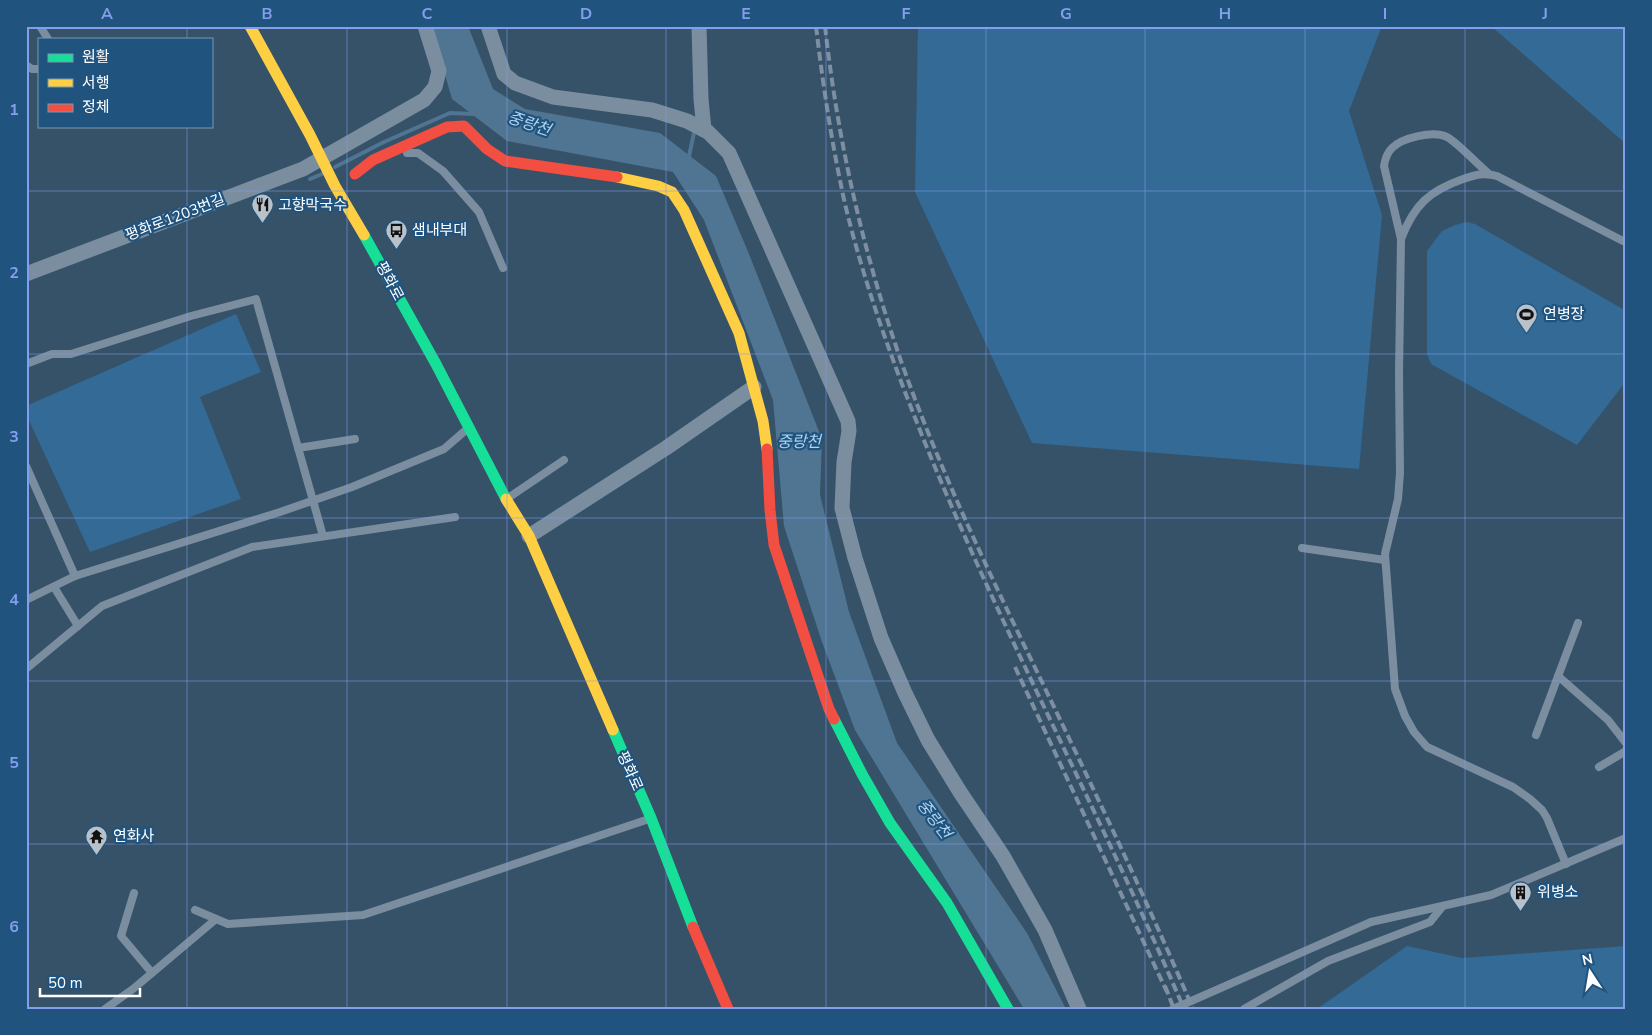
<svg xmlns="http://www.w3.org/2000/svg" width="1652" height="1035" viewBox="0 0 1652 1035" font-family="'Nunito Sans','Noto Sans KR',sans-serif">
	<rect width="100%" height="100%" fill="#365269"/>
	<g fill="#336a96">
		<path d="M 918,26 L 1382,26 L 1349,111 L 1382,215 L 1359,469 L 1032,443 L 915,192 Z"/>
		<path d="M 1491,26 L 1626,26 L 1626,144 Z"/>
		<path d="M 1467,222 L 1475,224 L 1626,311 L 1626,381 L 1577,445 L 1431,364 L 1427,354 L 1427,251 L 1442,231 L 1455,225 Z"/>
		<path d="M 236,314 L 261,372 L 200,397 L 241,499 L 90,552 L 26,414 L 26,406 Z"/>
		<path d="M 1407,946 L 1462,958 L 1626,946 L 1626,1009 L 1317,1009 Z"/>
	</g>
	<path fill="#4f7593" d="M 431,26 L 468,26 L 493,89 L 525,109 L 660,133 L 716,176 L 749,254 L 822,439 L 820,495 L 849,612 L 897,743 L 1027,933 L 1066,1009 L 1024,1009 L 855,730 L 822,642 L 784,526 L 773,400 L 704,220 L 673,172 L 507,141 L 452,99 Z"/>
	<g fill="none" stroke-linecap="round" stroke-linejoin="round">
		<g stroke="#4f7593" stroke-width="4">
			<path d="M 688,161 L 695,128"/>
			<path d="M 335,167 L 384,142 L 450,113 L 475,114"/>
			<path d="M 310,179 L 322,174"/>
		</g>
		<g stroke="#7b8e9f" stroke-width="8">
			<path d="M 40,26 L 48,39"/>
			<path d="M 26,65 L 32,69 L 39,69"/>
			<path d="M 407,153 L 418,153 L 443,171 L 479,212 L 503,268"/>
			<path d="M 1401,239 L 1384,166 C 1385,159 1387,153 1392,148 C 1402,138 1433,130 1447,137 C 1458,143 1477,164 1488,173"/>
			<path d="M 26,364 L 52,354 L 71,354 L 191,316 L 256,299 L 323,536"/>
			<path d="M 298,448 L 355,439"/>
			<path d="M 26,466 L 75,576"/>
			<path d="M 508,498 L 564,460"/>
			<path d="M 1302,548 L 1385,560"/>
			<path d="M 54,587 L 78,626"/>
			<path d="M 26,600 L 75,576 L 280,512 L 352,487 L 444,449 L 467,429"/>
			<path d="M 26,669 L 102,606 L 252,547 L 455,517"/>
			<path d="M 1558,676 L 1608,720 L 1626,743"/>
			<path d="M 1536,735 L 1578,623"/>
			<path d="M 1599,767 L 1626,751"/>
			<path d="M 1566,864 L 1547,818 L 1542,810 L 1530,799 L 1513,787 L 1427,747 L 1414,732 L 1405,716 L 1395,689 L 1385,554 L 1398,499 L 1400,473 L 1399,374 L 1401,239 C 1414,205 1429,191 1463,179 C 1475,175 1484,172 1497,176 L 1623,241"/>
			<path d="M 134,893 L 121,936 L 152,973"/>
			<path d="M 195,910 L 228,924 L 363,915 L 649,819"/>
			<path d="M 105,1009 L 133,989 L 216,919"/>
			<path d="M 1173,1009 L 1371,922 L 1491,895 L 1626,838"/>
			<path d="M 1244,1009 L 1328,961 L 1430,922 L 1442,907"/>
		</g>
		<g stroke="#7b8e9f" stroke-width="15">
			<path d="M 488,26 L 504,74 L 515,83 L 553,97 L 652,110 L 687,121 L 708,132 L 729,153 L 848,421 L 849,431 L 844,462 L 842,508 L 855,558 L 881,638 L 905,693 L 928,740 L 960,792 L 1003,856 L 1045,930 L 1079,1009"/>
			<path d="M 699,26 L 701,99 L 704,130"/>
			<path d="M 26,274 L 303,169 L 424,100 L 435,87 L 439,71 L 425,26"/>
			<path d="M 529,536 L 666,448 L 754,387"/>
		</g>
		<g stroke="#16e098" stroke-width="11">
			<path d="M 364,235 L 436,364 L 506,499"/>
			<path d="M 834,719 L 862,774 L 890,823 L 947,903 L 1008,1009"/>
			<path d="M 613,730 L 651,818 L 693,927"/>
		</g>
		<g stroke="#ffcf43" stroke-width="11">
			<path d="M 250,26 L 310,135 L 335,186 L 364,235"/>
			<path d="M 617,177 L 658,186 L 672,192 L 684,210 L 739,333 L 763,421 L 767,449"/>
			<path d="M 506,499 L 529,536 L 613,730"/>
		</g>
		<g stroke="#f24e42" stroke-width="11">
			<path d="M 355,174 L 373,160 L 447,127 L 464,126 L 487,149 L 505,161 L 617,177"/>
			<path d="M 767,449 L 770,510 L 774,545 L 829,709 L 834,719"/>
			<path d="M 693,927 L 728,1009"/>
		</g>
		<g stroke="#7d8fa0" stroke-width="4" stroke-dasharray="9 4" stroke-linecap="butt">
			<path d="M 816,26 C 823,86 832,145 845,204 C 866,291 898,377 932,460 C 1009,646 1105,823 1184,1009"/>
			<path d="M 825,26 C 838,143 863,251 901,361 C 940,471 991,577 1042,682 C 1094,790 1146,898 1193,1009"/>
			<path d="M 1015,667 L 1167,992"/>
			<path d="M 1165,986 L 1174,1009"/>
		</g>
	</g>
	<path fill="none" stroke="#839eea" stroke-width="1" stroke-opacity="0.55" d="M 187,26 L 187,39M 347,26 L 347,1009M 507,26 L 507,1009M 666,26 L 666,1009M 826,26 L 826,1009M 986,26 L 986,1009M 1145,26 L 1145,1009M 1305,26 L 1305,1009M 1465,26 L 1465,1009M 187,126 L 187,1009M 26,191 L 1626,191M 26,354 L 1626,354M 26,518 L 1626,518M 26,681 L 1626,681M 26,844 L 1626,844"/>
	<defs>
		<symbol id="restaurant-pin" viewBox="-11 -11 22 30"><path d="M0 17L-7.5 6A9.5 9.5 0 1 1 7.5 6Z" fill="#b9c2ca" stroke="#20547f"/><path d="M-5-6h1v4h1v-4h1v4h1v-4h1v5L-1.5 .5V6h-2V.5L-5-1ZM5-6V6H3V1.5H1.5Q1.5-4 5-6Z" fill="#111"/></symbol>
		<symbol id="bus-pin" viewBox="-11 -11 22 30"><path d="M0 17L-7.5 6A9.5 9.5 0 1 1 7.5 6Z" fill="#b9c2ca" stroke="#20547f"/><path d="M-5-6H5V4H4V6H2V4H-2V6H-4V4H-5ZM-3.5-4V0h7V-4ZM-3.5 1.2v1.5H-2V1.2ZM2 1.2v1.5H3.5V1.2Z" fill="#111"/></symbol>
		<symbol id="stadium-pin" viewBox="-11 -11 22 30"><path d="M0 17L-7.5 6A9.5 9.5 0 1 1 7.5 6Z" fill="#b9c2ca" stroke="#20547f"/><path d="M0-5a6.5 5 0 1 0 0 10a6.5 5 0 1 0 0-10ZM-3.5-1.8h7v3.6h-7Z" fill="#111"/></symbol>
		<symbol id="temple-pin" viewBox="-11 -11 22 30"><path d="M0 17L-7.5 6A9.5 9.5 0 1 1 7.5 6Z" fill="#b9c2ca" stroke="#20547f"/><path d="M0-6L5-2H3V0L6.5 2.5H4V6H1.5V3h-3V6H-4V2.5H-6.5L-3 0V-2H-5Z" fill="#111"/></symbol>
		<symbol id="building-pin" viewBox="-11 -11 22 30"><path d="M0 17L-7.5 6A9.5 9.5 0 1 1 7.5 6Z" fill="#b9c2ca" stroke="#20547f"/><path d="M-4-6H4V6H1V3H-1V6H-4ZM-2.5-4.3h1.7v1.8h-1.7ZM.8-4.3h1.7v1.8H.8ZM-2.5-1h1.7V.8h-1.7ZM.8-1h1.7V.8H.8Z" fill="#111"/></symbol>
	</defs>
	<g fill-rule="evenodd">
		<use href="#restaurant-pin" x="250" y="192" width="25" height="34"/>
		<use href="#bus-pin" x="384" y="218" width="25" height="34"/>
		<use href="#stadium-pin" x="1514" y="302" width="25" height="34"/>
		<use href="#temple-pin" x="84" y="824" width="25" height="34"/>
		<use href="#building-pin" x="1508" y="880" width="25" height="34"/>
	</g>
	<g text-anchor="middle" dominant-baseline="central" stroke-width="4.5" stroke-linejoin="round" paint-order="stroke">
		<g font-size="15" fill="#fff" stroke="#20547f" text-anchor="start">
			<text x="278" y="205">고향막국수</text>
			<text x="412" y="230">샘내부대</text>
			<text x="1543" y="314">연병장</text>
			<text x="113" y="836">연화사</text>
			<text x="1537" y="892">위병소</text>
		</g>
		<g font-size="15" fill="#fff" stroke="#20547f">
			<text transform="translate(175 217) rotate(-21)">평화로1203번길</text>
			<text transform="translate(390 281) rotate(62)">평화로</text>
			<text transform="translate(630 771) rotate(66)">평화로</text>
		</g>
		<g font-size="16" font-style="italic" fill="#b0d4ef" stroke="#20547f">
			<text transform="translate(529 124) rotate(19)">중랑천</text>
			<text x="799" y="442">중랑천</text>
			<text transform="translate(934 819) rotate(53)">중랑천</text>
		</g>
	</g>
	<rect width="1652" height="1035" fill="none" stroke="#20547f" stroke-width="55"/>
	<rect x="38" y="38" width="175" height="90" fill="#20547f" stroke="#7998b2"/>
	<rect x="48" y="54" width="25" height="8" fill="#16e098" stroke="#7998b2"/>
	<text x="82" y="62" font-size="15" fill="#ffffff">원활</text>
	<rect x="48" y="79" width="25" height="8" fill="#ffcf43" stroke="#7998b2"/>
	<text x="82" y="88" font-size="15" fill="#ffffff">서행</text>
	<rect x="48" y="104" width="25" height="8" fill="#f24e42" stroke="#7998b2"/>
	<text x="82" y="112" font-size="15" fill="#ffffff">정체</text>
	<g transform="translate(1590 972) rotate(348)" stroke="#20547f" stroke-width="4" paint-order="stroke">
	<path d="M0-4L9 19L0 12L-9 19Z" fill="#ffffff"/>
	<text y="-8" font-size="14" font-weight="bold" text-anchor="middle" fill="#ffffff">N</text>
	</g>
	<path d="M40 988v8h100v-8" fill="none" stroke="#ffffff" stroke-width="2.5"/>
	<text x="48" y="988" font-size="15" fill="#ffffff" stroke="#20547f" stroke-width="4" paint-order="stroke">50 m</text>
	<rect x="28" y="28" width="1596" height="980" fill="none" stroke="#839eea" stroke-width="2"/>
	<g font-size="16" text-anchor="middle" font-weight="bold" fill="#839eea">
		<text x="107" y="19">A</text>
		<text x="267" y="19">B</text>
		<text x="427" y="19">C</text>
		<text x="586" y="19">D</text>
		<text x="746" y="19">E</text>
		<text x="906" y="19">F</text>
		<text x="1066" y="19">G</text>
		<text x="1225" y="19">H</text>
		<text x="1385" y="19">I</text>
		<text x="1545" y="19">J</text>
		<text x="14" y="115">1</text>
		<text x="14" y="278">2</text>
		<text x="14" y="442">3</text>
		<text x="14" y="605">4</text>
		<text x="14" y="768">5</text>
		<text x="14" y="932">6</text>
	</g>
</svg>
